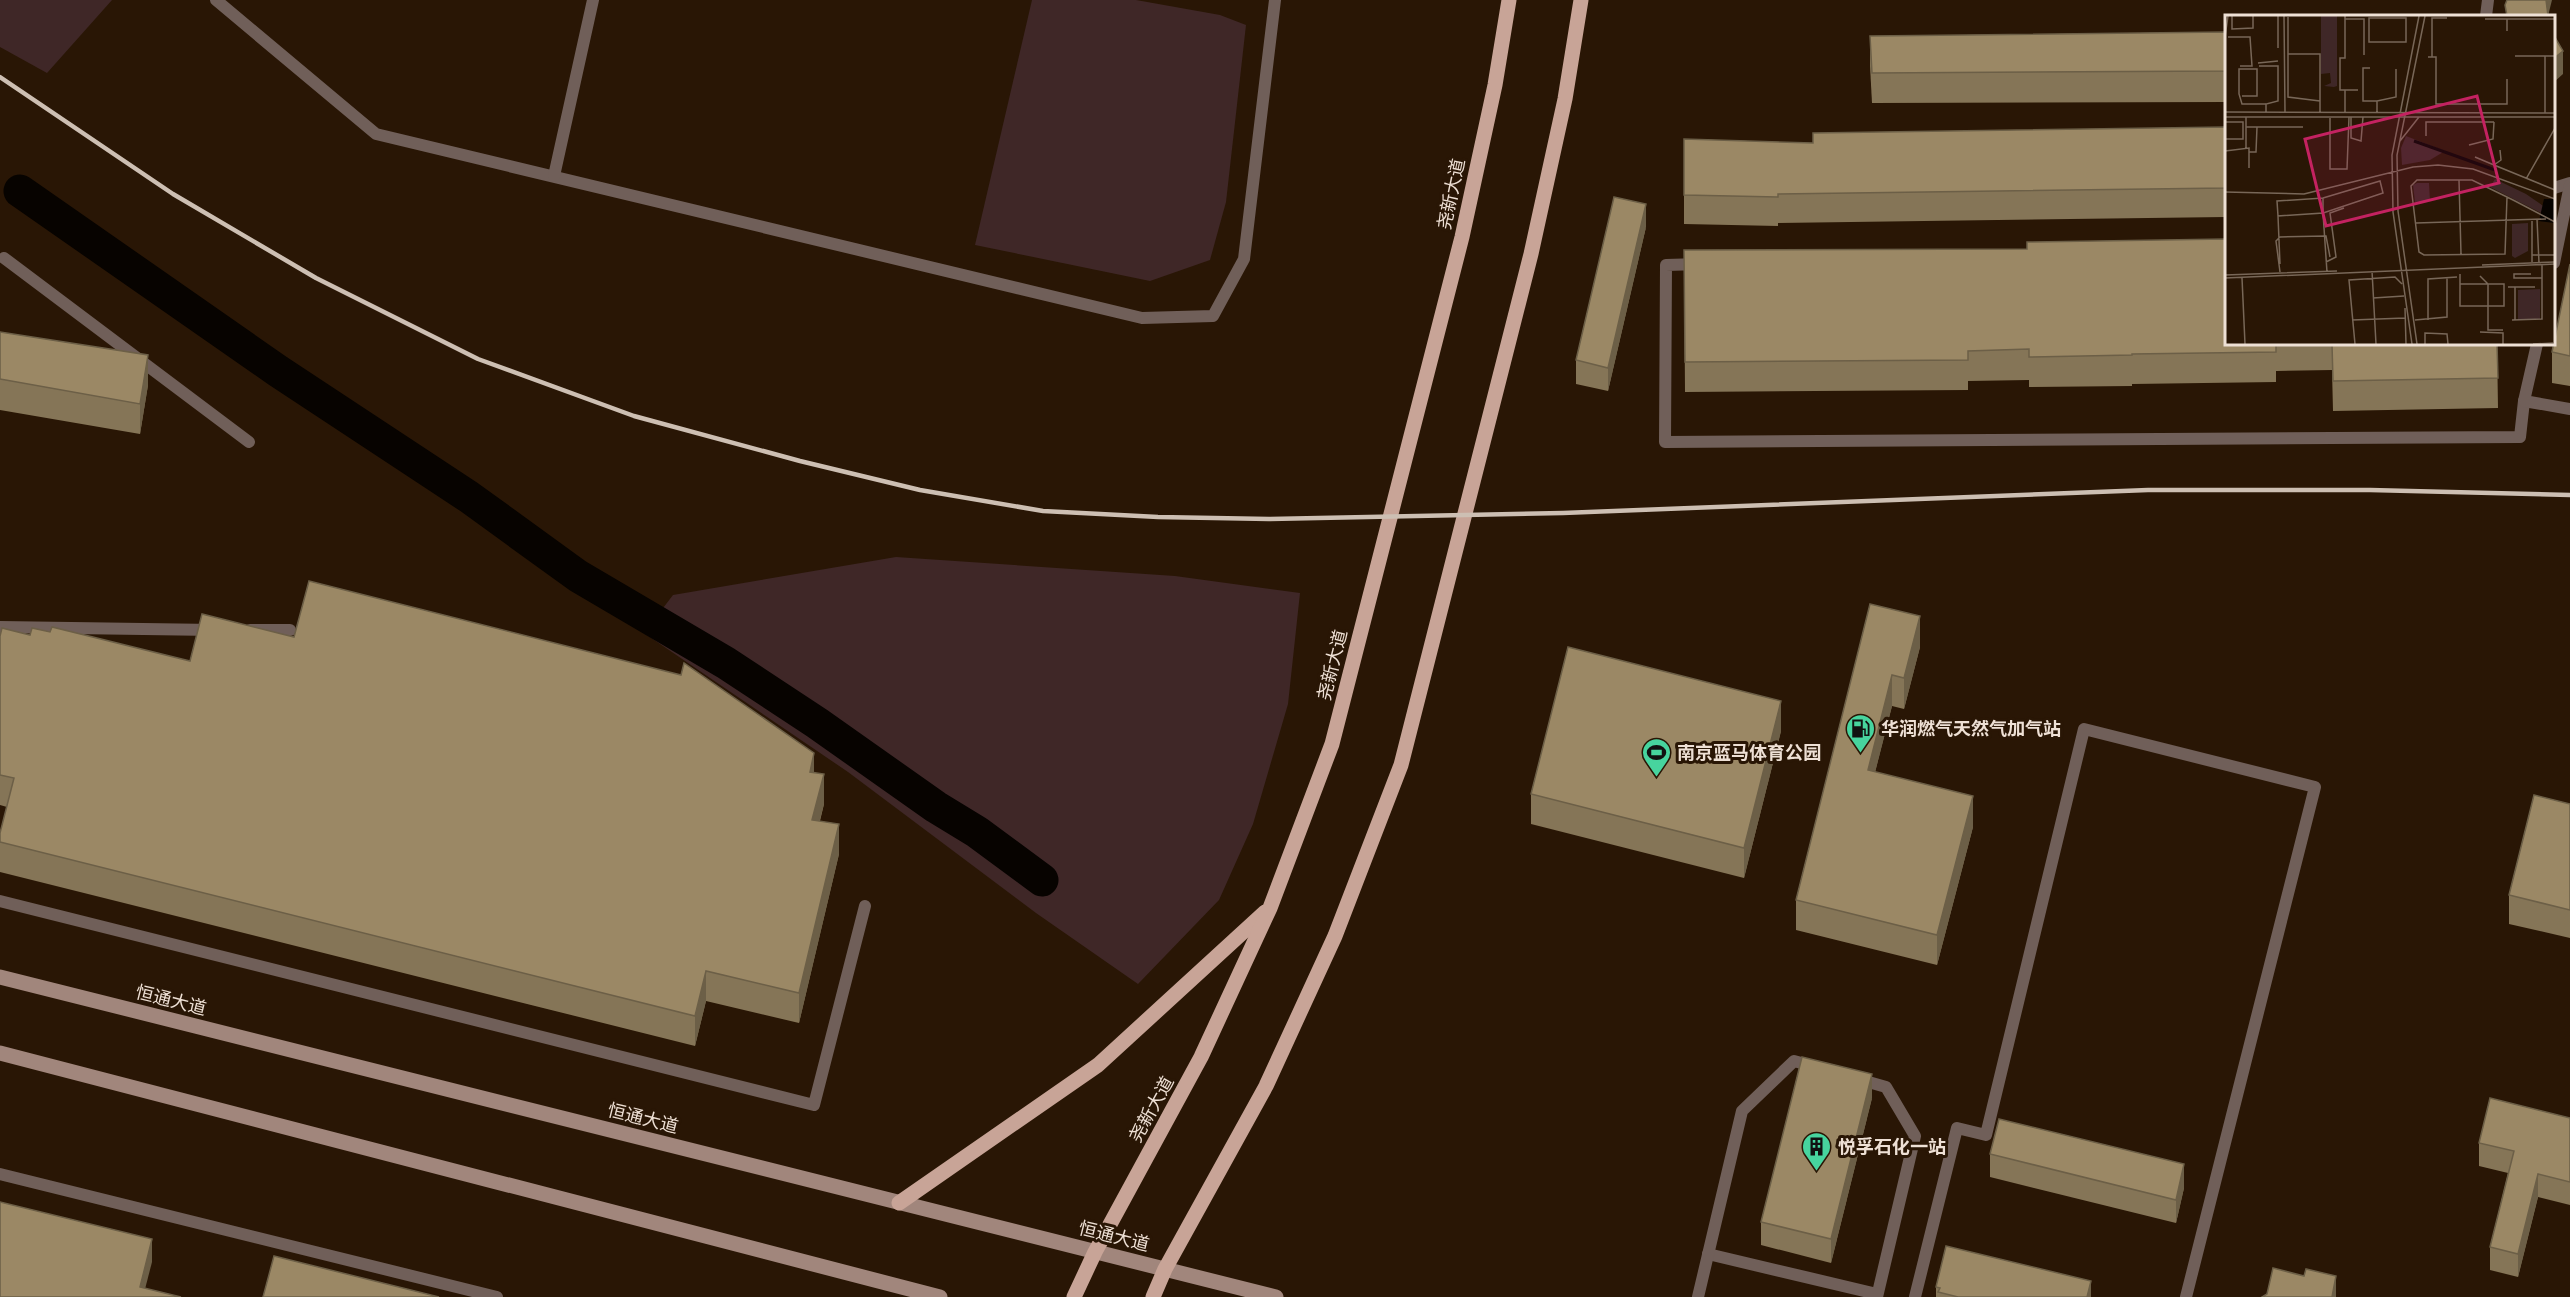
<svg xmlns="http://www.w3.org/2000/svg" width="2570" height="1297" viewBox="0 0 2570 1297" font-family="Roboto,'Noto Sans SC',sans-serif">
	<rect width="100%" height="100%" fill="#291605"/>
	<g fill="#3f2727">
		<path d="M 0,0 L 112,0 L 47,73 L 0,47 Z"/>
		<path d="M 1032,0 L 1136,0 L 1220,15 L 1246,25 L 1226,202 L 1210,260 L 1150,281 L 975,245 Z"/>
		<path d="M 896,557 L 1175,576 L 1300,593 L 1288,704 L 1253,824 L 1219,900 L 1138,984 L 1036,913 L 848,772 L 644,633 L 673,595 Z"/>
	</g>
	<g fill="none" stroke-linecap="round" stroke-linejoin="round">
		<path stroke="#070300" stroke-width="33" d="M 20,191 L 278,371 L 469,497 L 578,576 L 726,663 L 817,723 L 936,807 L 977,832 L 1042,880"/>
		<g stroke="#705f59" stroke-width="12">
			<path d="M 216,0 L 376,134 L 1142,318 L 1213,316 L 1244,259 L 1275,0"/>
			<path d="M 2486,16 L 2488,0"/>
			<path d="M 554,176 L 593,0"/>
			<path d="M 2554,188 L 2570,183"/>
			<path d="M 4,258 L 249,442"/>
			<path d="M 2554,263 L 2570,185"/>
			<path d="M 1700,264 L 1666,265 L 1665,442 L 2520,437 L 2524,401"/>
			<path d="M 2537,344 L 2524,401 L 2570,409"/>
			<path d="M 0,627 L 215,630"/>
			<path d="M 250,630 L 290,630"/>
			<path d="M 0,901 L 814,1105 L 865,906"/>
			<path d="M 1858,1079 L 1886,1087 L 1915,1136 L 1877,1297"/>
			<path d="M 0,1174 L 497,1297"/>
			<path d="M 1708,1254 L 1877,1294"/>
			<path d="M 1698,1297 L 1742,1111 L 1794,1061 L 1816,1067"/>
			<path d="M 1915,1297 L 1957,1128 L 1986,1135 L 2084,729 L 2315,787 L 2186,1297"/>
		</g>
		<g stroke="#a1867c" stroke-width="15">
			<path d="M 0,977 L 1276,1297"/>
			<path d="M 0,1053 L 940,1297"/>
		</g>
		<g stroke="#c8a497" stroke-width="15">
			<path d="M 899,1203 L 1098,1065 L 1265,912"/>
			<path d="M 1074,1297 L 1095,1252 L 1201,1057 L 1270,908 L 1332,744 L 1462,237 L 1495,85 L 1509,0"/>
			<path d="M 1153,1297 L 1165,1269 L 1266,1086 L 1335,936 L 1401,765 L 1531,254 L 1565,99 L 1581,0"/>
		</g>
		<path stroke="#cdbfb3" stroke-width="4.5" d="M 0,77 L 173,194 L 316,278 L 478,359 L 634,416 L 800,461 L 920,490 L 1043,511 L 1158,517 L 1269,519 L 1563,513 L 2148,490 L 2370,490 L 2570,495"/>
	</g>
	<g fill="#857557">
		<path d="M 2226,32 L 2226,102 L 1872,103 L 1870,66 L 1870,36 Z"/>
		<path d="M 2226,127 L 2226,217 L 1778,223 L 1778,226 L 1684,224 L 1684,139 L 1813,143 Z"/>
		<path d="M 1646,227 L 1608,391 L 1576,384 L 1576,360 Z"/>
		<path d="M 1684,250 L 2226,344 L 2497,344 L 2498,408 L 2333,411 L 2332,370 L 2276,371 L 2276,382 L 2132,384 L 2132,386 L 2029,387 L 2029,380 L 1968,381 L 1968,390 L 1685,392 Z"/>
		<path d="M 2570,264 L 2570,386 L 2552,383 L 2552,352 Z"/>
		<path d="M 0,332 L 148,385 L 140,434 L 0,410 Z"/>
		<path d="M 1870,604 L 1920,647 L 1904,709 L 1892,706 L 1875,772 L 1973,827 L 1937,965 L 1796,930 L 1796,900 Z"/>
		<path d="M 50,632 L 190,661 L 814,772 L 824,804 L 820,821 L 839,854 L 799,1023 L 706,1001 L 695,1046 L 0,872 L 0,833 L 7,807 L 0,805 L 0,636 L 30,635 Z"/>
		<path d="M 1781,731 L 1744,878 L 1531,824 L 1531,794 Z"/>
		<path d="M 2570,804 L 2570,938 L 2509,924 L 2509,895 Z"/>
		<path d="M 1872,1098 L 1831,1263 L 1761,1245 L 1761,1222 Z"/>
		<path d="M 2570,1118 L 2570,1205 L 2538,1197 L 2518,1277 L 2490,1270 L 2490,1247 L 2508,1173 L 2479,1166 L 2479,1143 Z"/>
		<path d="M 1990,1154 L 2184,1188 L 2176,1223 L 1990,1177 Z"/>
		<path d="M 1936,1287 L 2091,1297 L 1936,1297 Z"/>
	</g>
	<g fill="#6c5f47">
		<path d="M 2546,0 L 2552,0 L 2548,16 Z"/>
		<path d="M 2563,51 L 2563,74 L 2553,83 L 2553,59 Z"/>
		<path d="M 1646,204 L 1646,227 L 1608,391 L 1608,368 Z"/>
		<path d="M 148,355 L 148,385 L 140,434 L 140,404 Z"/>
		<path d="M 1920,616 L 1920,647 L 1904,709 L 1904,678 Z"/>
		<path d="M 1892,675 L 1892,706 L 1868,800 L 1868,770 Z"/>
		<path d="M 1781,701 L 1781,731 L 1744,878 L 1744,848 Z"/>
		<path d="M 814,753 L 814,784 L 810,772 Z"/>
		<path d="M 824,774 L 824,804 L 812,850 L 812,820 Z"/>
		<path d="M 1973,796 L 1973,827 L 1937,965 L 1937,935 Z"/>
		<path d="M 839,824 L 839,854 L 799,1023 L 799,993 Z"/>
		<path d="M 706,971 L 706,1001 L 695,1046 L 695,1016 Z"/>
		<path d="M 1872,1074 L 1872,1098 L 1831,1263 L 1831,1239 Z"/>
		<path d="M 2184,1164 L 2184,1188 L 2176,1223 L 2176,1200 Z"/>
		<path d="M 2538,1174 L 2538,1197 L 2518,1277 L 2518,1254 Z"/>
		<path d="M 152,1239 L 152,1262 L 143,1297 L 140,1287 Z"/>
		<path d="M 2336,1276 L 2336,1297 L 2332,1297 Z"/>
		<path d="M 2091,1281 L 2091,1297 L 2087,1297 Z"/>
	</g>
	<g fill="#9b8865" stroke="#6c5f47" stroke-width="1.5">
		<path d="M 2507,0 L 2546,0 L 2548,16 L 2507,16 L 2505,5 Z"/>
		<path d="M 2226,32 L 2226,71 L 1872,73 L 1870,36 Z"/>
		<path d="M 2553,34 L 2563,51 L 2553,59 Z"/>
		<path d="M 2226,127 L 2226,188 L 1778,194 L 1778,197 L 1684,195 L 1684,139 L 1813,143 L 1813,133 Z"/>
		<path d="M 1614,197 L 1646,204 L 1608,368 L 1576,360 Z"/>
		<path d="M 2226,239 L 2226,344 L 2276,344 L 2276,352 L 2132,354 L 2132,355 L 2029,357 L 2029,349 L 1968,351 L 1968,360 L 1685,362 L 1684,250 L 2027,249 L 2027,242 Z"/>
		<path d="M 2570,264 L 2570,356 L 2552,352 Z"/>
		<path d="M 0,332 L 148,355 L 140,404 L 0,379 Z"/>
		<path d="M 2332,344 L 2497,344 L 2498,378 L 2333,381 Z"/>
		<path d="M 309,581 L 681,675 L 684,663 L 814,753 L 810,772 L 824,774 L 812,820 L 839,824 L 799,993 L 706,971 L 695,1016 L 0,842 L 0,833 L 14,778 L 0,775 L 0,636 L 2,628 L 30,635 L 32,628 L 50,632 L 52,627 L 190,661 L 202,614 L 294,637 Z"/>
		<path d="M 1870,604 L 1920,616 L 1904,678 L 1892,675 L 1868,770 L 1973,796 L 1937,935 L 1796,900 Z"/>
		<path d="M 1568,647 L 1781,701 L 1744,848 L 1531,794 Z"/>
		<path d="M 2534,795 L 2570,804 L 2570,910 L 2509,895 Z"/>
		<path d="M 1802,1057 L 1872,1074 L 1831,1239 L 1761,1222 Z"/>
		<path d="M 2490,1098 L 2570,1118 L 2570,1182 L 2538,1174 L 2518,1254 L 2490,1247 L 2514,1151 L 2479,1143 Z"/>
		<path d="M 1999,1119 L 2184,1164 L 2176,1200 L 1990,1154 Z"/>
		<path d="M 0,1202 L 152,1239 L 140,1287 L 181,1297 L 0,1297 Z"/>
		<path d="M 1946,1246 L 2091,1281 L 2087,1297 L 1958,1297 L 1938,1292 L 1940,1288 L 1936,1287 Z"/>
		<path d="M 274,1256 L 439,1297 L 263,1297 Z"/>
		<path d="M 2273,1268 L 2304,1276 L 2306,1269 L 2336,1276 L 2332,1297 L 2262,1297 L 2267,1294 Z"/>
	</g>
	<defs>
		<symbol id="fuel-pin" viewBox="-11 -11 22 30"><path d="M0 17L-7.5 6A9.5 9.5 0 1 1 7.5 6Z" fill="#47d49e" stroke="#291605"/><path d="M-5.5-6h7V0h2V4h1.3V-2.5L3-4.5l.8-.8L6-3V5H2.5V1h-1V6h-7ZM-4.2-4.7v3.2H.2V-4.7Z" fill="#111"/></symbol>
		<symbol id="stadium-pin" viewBox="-11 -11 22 30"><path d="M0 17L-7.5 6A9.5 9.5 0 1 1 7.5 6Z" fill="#47d49e" stroke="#291605"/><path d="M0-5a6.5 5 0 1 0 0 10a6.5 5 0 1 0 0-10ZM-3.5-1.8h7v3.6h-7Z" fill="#111"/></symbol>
		<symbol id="building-pin" viewBox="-11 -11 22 30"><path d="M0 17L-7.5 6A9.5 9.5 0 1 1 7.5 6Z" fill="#47d49e" stroke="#291605"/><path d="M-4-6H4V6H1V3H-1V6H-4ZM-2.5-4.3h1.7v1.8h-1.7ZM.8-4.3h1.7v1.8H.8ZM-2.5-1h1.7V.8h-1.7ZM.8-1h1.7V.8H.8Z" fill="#111"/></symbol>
	</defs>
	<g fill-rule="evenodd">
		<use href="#fuel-pin" x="1844" y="712" width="33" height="45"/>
		<use href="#stadium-pin" x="1640" y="736" width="33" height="45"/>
		<use href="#building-pin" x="1800" y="1130" width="33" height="45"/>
	</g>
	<g text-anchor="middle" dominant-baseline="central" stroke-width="6" stroke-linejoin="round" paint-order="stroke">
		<g font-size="18" fill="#eee0d5" stroke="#291605">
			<text transform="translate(1451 194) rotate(-78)">尧新大道</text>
			<text transform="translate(1332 665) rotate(-76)">尧新大道</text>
			<text transform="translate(171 1000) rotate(14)">恒通大道</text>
			<text transform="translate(1151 1109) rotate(-61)">尧新大道</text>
			<text transform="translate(643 1118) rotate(14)">恒通大道</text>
			<text transform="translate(1114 1236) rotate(14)">恒通大道</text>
		</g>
		<g font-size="18" font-weight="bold" fill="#eee0d5" stroke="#291605" text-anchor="start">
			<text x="1881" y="728">华润燃气天然气加气站</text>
			<text x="1677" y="752">南京蓝马体育公园</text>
			<text x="1838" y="1146">悦孚石化一站</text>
		</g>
	</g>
	<g transform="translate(2225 15)">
		<rect width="330" height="330" fill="#291605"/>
		<path d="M 96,1 L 112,1 L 112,71 L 109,72 L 99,71 L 106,68 L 105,58 L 96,59 ZM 181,121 L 220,136 L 205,145 L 177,150 L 176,133 ZM 270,164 L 301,179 L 330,199 L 330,205 L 265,172 ZM 192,168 L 204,168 L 205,186 L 190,187 L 188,170 ZM 303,208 L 303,236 L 290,243 L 287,241 L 287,209 ZM 315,274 L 315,304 L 293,304 L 293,275 Z" fill="#3f2727"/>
		<path d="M 319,184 L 330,184 L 330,208 L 314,206 Z" fill="#070300"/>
		<path fill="none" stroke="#070300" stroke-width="3" d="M 189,126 L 270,155"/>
		<path fill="none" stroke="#786758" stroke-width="1.5" d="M 7,1 L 7,14 L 28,13 L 28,1M 59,1 L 60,97M 120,1 L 120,43 L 115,43 L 115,75 L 133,75M 63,2 L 63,39 L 95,39 L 95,97M 144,3 L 181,3 L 181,27 L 144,27 ZM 120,4 L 139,4 L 139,40M 260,4 L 282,4 L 282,16M 282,4 L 330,4M 0,22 L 3,1M 3,22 L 25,22 L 27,51 L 15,51M 53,33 L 53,1M 63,39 L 63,82 L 95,86M 290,41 L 330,41M 203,42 L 211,42 L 211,89 L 282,89 L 282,64M 207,42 L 207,3 L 222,3M 33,48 L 53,46M 34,51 L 53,51 L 53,86 L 41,89 L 41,97M 145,53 L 138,53 L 138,86 L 152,86 L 152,97M 120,75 L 120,97M 17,81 L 32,81 L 32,54 L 14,54 L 14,79 L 17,89 L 41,89M 152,86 L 171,82 L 171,54M 0,97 L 330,98M 320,98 L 320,41M 0,102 L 330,102M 21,102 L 21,112 L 78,112M 126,102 L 126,123 L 136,126 L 138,102M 105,103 L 105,154 L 122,154 L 124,102M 0,107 L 18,107 L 18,124 L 0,124M 21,112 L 21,133M 201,121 L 201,107 L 269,107M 175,126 L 194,102M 244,130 L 268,124 L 269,107M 275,135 L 276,145 L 269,150 L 330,175M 0,136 L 24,133 L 24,137M 250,142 L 269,150M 24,153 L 24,137 L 31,137 L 32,112M 301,164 L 330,113M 234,165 L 236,239M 0,177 L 79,179 L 188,152 L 213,150 L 248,154 L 330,184M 282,182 L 280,239 L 199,240 L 194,237 L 186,171 L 192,165 L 247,165 L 282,182 L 290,186 L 330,207M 98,183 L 155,166 L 158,178 L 98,198 L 102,257M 53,201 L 52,186 L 98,183 L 98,198 L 53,201 L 55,249M 307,204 L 307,247M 312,204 L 314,248M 191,208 L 321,204M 307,240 L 330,240M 101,247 L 111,242 L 105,198 L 119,193M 257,250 L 330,247M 147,256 L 151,329M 55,257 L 51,226 L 55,222 L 101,221 L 105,242M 235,259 L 235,291 L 263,291 L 263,315 L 278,315M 306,259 L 289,259 L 289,263 L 317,263M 0,260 L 112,256M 0,263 L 330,249M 17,263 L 20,329M 235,269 L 279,269 L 279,291 L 263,291 L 263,269 L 255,261M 283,272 L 310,272M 290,272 L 290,305M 148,283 L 179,281M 180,293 L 181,329M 127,305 L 180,303M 190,305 L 222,302 L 222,262M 203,305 L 203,264 L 232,262M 287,305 L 317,304 L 317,250M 255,317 L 278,318 L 278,329M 130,329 L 124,265 L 170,262 L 177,269M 187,329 L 168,197 L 167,140 L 194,1M 192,329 L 173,196 L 172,140 L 200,1M 200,329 L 200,318 L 222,319 L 223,329M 308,329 L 328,328"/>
		<path fill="#c42261" fill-opacity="0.15" stroke="#c42261" stroke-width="3" d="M 252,81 L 274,168 L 101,211 L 80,124 Z"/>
		<rect width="330" height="330" fill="none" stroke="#eee0d5" stroke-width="3"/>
	</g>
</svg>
